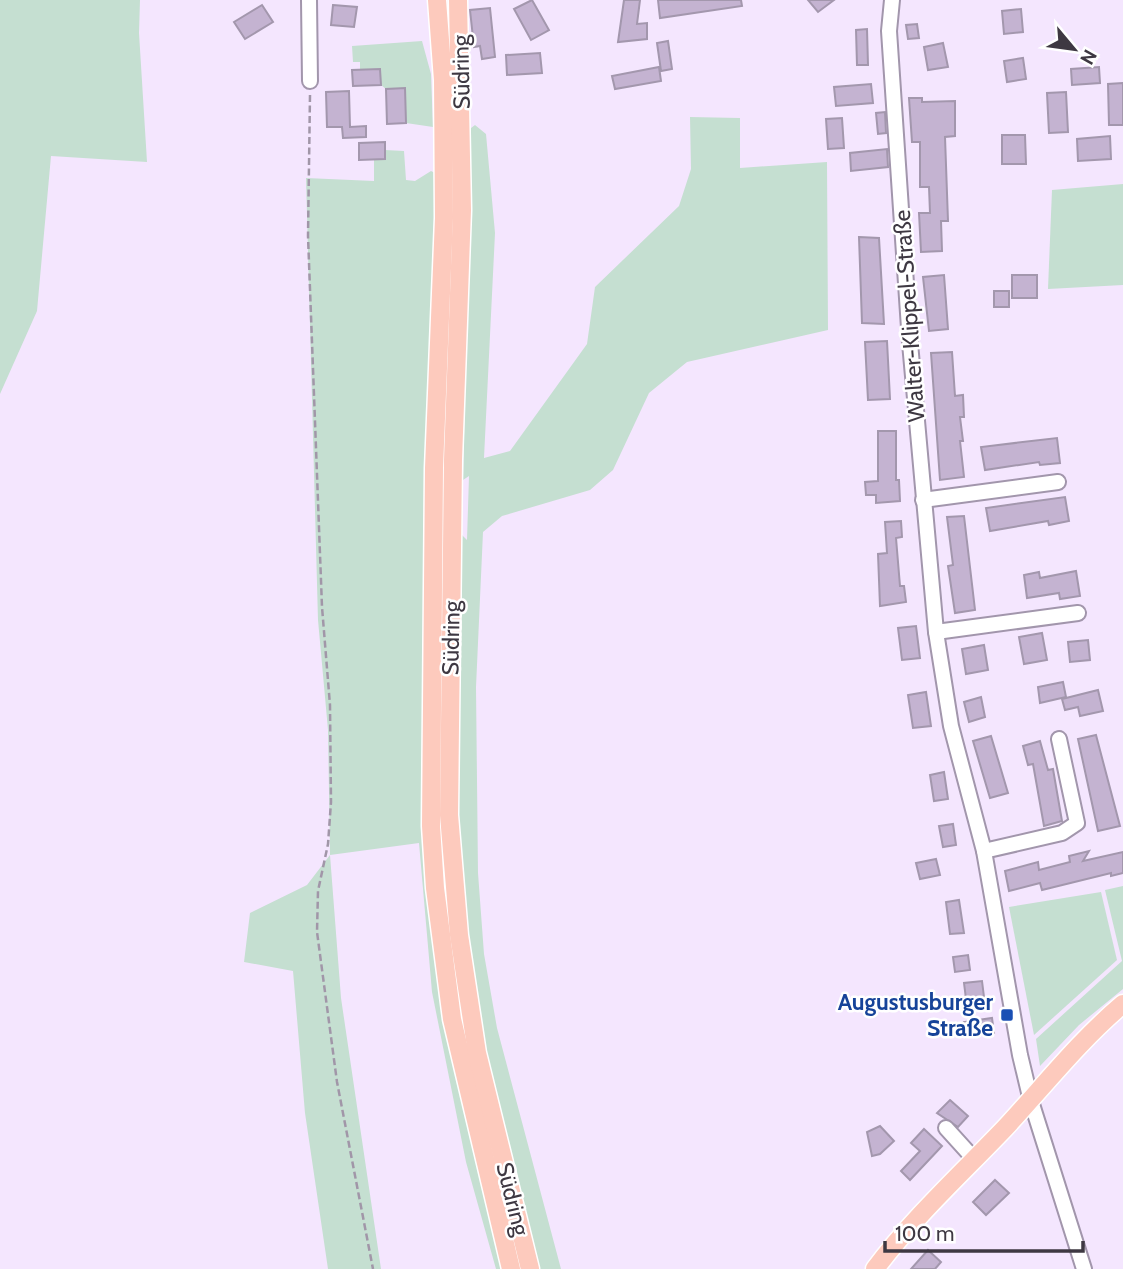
<svg xmlns="http://www.w3.org/2000/svg" width="1123" height="1269" viewBox="0 0 1123 1269" font-family="Cabin,sans-serif">
	<rect width="100%" height="100%" fill="#f4e6fe"/>
	<g fill="#c5dfd1">
		<path d="M 0,0 L 140,0 L 139,33 L 147,162 L 51,156 L 37,311 L 0,394 Z"/>
		<path d="M 422,41 L 431,74 L 433,127 L 406,123 L 405,88 L 386,89 L 381,85 L 379,69 L 360,70 L 360,62 L 353,62 L 352,46 Z"/>
		<path d="M 690,117 L 740,118 L 740,168 L 827,162 L 828,330 L 687,362 L 649,393 L 613,470 L 590,490 L 502,516 L 483,532 L 476,687 L 478,873 L 484,954 L 497,1028 L 561,1269 L 538,1269 C 513,1166 483,1064 470,959 C 451,818 457,676 462,535 L 467,540 L 469,476 L 463,480 L 471,128 L 475,125 L 486,134 L 495,233 L 484,458 L 510,451 L 587,344 L 595,287 L 679,206 L 691,169 Z"/>
		<path d="M 385,150 L 404,151 L 406,180 L 415,181 L 431,171 L 435,173 L 423,693 L 426,850 L 434,950 L 451,1053 L 504,1269 L 496,1269 L 466,1162 L 432,992 L 419,843 L 330,855 L 341,998 L 381,1269 L 328,1269 L 305,1113 L 293,971 L 244,962 L 250,913 L 307,885 L 330,855 L 328,730 L 318,620 L 306,178 L 374,181 L 374,159 Z"/>
		<path d="M 1123,184 L 1123,285 L 1048,289 L 1052,190 Z"/>
		<path d="M 1123,886 L 1123,989 L 1079,1025 L 1040,1066 L 1036,1039 L 1122,961 L 1105,890 Z"/>
		<path d="M 1101,892 L 1117,960 L 1034,1035 L 1009,907 Z"/>
	</g>
	<g fill="#c4b3d1" stroke="#a397ad" stroke-width="2">
		<path d="M 532,0 L 549,30 L 531,40 L 514,9 Z"/>
		<path d="M 624,0 L 640,0 L 637,24 L 647,23 L 647,39 L 618,42 Z"/>
		<path d="M 658,0 L 741,0 L 742,6 L 660,18 Z"/>
		<path d="M 808,0 L 834,0 L 818,12 Z"/>
		<path d="M 262,5 L 273,22 L 245,39 L 234,22 Z"/>
		<path d="M 333,5 L 357,7 L 354,27 L 331,25 Z"/>
		<path d="M 490,8 L 495,57 L 482,59 L 480,46 L 474,47 L 470,10 Z"/>
		<path d="M 1021,9 L 1023,32 L 1004,34 L 1002,11 Z"/>
		<path d="M 917,24 L 919,38 L 908,39 L 906,25 Z"/>
		<path d="M 867,29 L 868,65 L 857,65 L 856,30 Z"/>
		<path d="M 668,41 L 672,69 L 661,71 L 657,43 Z"/>
		<path d="M 943,43 L 948,67 L 928,70 L 924,47 Z"/>
		<path d="M 540,53 L 542,73 L 507,75 L 506,55 Z"/>
		<path d="M 1023,58 L 1026,79 L 1007,82 L 1004,61 Z"/>
		<path d="M 659,67 L 661,81 L 615,89 L 612,76 Z"/>
		<path d="M 1099,67 L 1100,83 L 1072,85 L 1071,69 Z"/>
		<path d="M 380,69 L 381,85 L 353,86 L 352,70 Z"/>
		<path d="M 1123,83 L 1123,125 L 1109,125 L 1108,84 Z"/>
		<path d="M 871,84 L 873,103 L 836,106 L 834,87 Z"/>
		<path d="M 405,88 L 406,123 L 387,124 L 386,89 Z"/>
		<path d="M 349,91 L 350,127 L 366,126 L 366,137 L 343,138 L 342,127 L 327,127 L 326,92 Z"/>
		<path d="M 1066,92 L 1068,132 L 1049,133 L 1047,93 Z"/>
		<path d="M 909,98 L 922,98 L 922,102 L 955,101 L 955,136 L 945,137 L 948,221 L 941,221 L 942,251 L 921,252 L 919,213 L 930,213 L 929,187 L 920,187 L 920,142 L 912,142 Z"/>
		<path d="M 885,112 L 886,133 L 878,134 L 876,113 Z"/>
		<path d="M 842,118 L 844,148 L 828,149 L 826,119 Z"/>
		<path d="M 1002,135 L 1025,135 L 1026,164 L 1002,164 Z"/>
		<path d="M 1110,136 L 1111,159 L 1078,161 L 1077,139 Z"/>
		<path d="M 385,142 L 385,159 L 359,160 L 359,143 Z"/>
		<path d="M 887,149 L 888,167 L 851,171 L 850,153 Z"/>
		<path d="M 859,237 L 879,238 L 884,324 L 862,323 Z"/>
		<path d="M 944,275 L 948,329 L 929,331 L 923,277 Z"/>
		<rect x="1012" y="275" width="25" height="23"/>
		<rect x="994" y="291" width="15" height="16"/>
		<path d="M 887,341 L 890,399 L 868,400 L 865,342 Z"/>
		<path d="M 952,352 L 955,396 L 963,395 L 964,417 L 960,417 L 963,441 L 960,441 L 964,477 L 940,480 L 931,353 Z"/>
		<path d="M 878,431 L 896,431 L 896,480 L 899,480 L 900,501 L 876,503 L 876,495 L 866,495 L 865,482 L 878,481 Z"/>
		<path d="M 1057,438 L 1060,463 L 1040,465 L 1039,462 L 985,470 L 981,447 Z"/>
		<path d="M 1065,497 L 1069,521 L 1049,525 L 1048,521 L 990,531 L 986,508 Z"/>
		<path d="M 964,516 L 975,610 L 955,613 L 948,566 L 953,565 L 947,517 Z"/>
		<path d="M 901,521 L 902,537 L 896,538 L 900,586 L 904,586 L 906,602 L 880,606 L 878,554 L 887,553 L 885,522 Z"/>
		<path d="M 1076,571 L 1080,596 L 1060,599 L 1059,593 L 1027,598 L 1024,575 L 1039,572 L 1040,578 Z"/>
		<path d="M 916,626 L 920,658 L 902,660 L 898,628 Z"/>
		<path d="M 1042,633 L 1047,660 L 1024,664 L 1019,637 Z"/>
		<path d="M 1088,640 L 1090,660 L 1070,662 L 1068,642 Z"/>
		<path d="M 984,645 L 988,670 L 966,674 L 962,649 Z"/>
		<path d="M 1063,682 L 1066,697 L 1040,703 L 1038,687 Z"/>
		<path d="M 1098,690 L 1103,711 L 1080,716 L 1078,707 L 1065,710 L 1062,699 Z"/>
		<path d="M 926,692 L 931,726 L 913,728 L 908,695 Z"/>
		<path d="M 981,697 L 985,717 L 969,722 L 964,702 Z"/>
		<path d="M 1096,735 L 1120,826 L 1098,831 L 1078,739 Z"/>
		<path d="M 991,736 L 1008,793 L 990,798 L 973,741 Z"/>
		<path d="M 1040,741 L 1048,770 L 1053,769 L 1062,821 L 1044,826 L 1033,764 L 1028,765 L 1023,746 Z"/>
		<path d="M 944,772 L 948,799 L 934,801 L 930,775 Z"/>
		<path d="M 953,824 L 956,845 L 943,847 L 939,826 Z"/>
		<path d="M 1089,851 L 1083,861 L 1123,852 L 1123,873 L 1111,876 L 1111,873 L 1042,890 L 1040,883 L 1009,891 L 1005,871 L 1038,862 L 1039,870 L 1070,862 L 1069,856 Z"/>
		<path d="M 936,859 L 940,875 L 920,879 L 916,863 Z"/>
		<path d="M 959,900 L 964,933 L 950,934 L 946,902 Z"/>
		<path d="M 968,955 L 970,970 L 955,972 L 953,957 Z"/>
		<path d="M 982,981 L 984,997 L 966,999 L 964,983 Z"/>
		<path d="M 992,1018 L 994,1033 L 966,1037 L 964,1022 Z"/>
		<path d="M 950,1100 L 968,1116 L 958,1127 L 937,1113 Z"/>
		<path d="M 880,1126 L 894,1141 L 880,1154 L 872,1156 L 867,1132 Z"/>
		<path d="M 924,1129 L 942,1146 L 910,1180 L 901,1171 L 920,1151 L 911,1143 Z"/>
		<path d="M 995,1180 L 1009,1193 L 986,1215 L 973,1202 Z"/>
		<path d="M 928,1250 L 941,1262 L 935,1269 L 911,1269 Z"/>
	</g>
	<g fill="none" stroke-linecap="round" stroke-linejoin="round">
		<defs>
			<g id="minor">
				<path d="M 309,0 L 310,81"/>
				<path d="M 892,0 L 889,31 L 910,343 L 936,632 L 951,726 L 984,851 L 1020,1055 L 1031,1101 L 1084,1269"/>
				<path d="M 923,500 L 1058,482"/>
				<path d="M 936,632 L 1078,613"/>
				<path d="M 984,851 L 1062,833 L 1077,823 L 1059,739"/>
				<path d="M 946,1128 L 975,1160"/>
			</g>
			<g id="major">
				<path d="M 437,0 L 443,80 L 444,218 L 434,468 L 431,826 L 435,888 L 452,1019 L 511,1269"/>
				<path d="M 458,0 L 462,210 L 453,460 L 449,815 L 459,935 L 477,1053 L 530,1269"/>
				<path d="M 875,1269 C 913,1218 961,1174 1005,1128 C 1044,1086 1079,1041 1123,1004"/>
			</g>
		</defs>
		<use href="#minor" stroke="#a296ac" stroke-width="18"/>
		<use href="#major" stroke="#fff" stroke-width="21"/>
		<path stroke="#a196a8" stroke-width="2.5" stroke-dasharray="7 3.5" stroke-linecap="butt" d="M 310,95 L 308,236 L 322,607 L 330,705 L 331,802 L 328,844 L 318,891 L 317,932 L 337,1082 L 373,1269"/>
		<use href="#minor" stroke="#fff" stroke-width="14"/>
		<use href="#major" stroke="#fdcabd" stroke-width="18"/>
	</g>
	<rect fill="#1a4fb4" stroke="#fff" stroke-width="2.5" x="1000" y="1008" width="14" height="14" rx="3.5"/>
	<g text-anchor="middle" dominant-baseline="central" stroke-width="5" stroke-linejoin="round" paint-order="stroke">
		<g font-size="23" fill="#3e3842" stroke="#fff">
			<text transform="translate(461 72) rotate(-91)">Südring</text>
			<text transform="translate(909 316) rotate(-94)">Walter-Klippel-Straße</text>
			<text transform="translate(451 638) rotate(-89)">Südring</text>
			<text transform="translate(513 1199) rotate(76)">Südring</text>
		</g>
		<g font-size="23" font-weight="bold" fill="#164399" stroke="#fff" text-anchor="end">
			<text x="993" y="1002">Augustusburger<tspan x="993" dy="26">Straße</tspan></text>
		</g>
	</g>
	<g transform="translate(1074 49) rotate(119)" stroke="#ffffff" stroke-width="5" paint-order="stroke">
	<path d="M0-5L12 26L0 18L-12 26Z" fill="#3e3842"/>
	<text y="-10" font-size="19" font-weight="bold" text-anchor="middle" fill="#3e3842">N</text>
	</g>
	<path d="M885 1241v10h198v-10" fill="none" stroke="#3e3842" stroke-width="3.5"/>
	<text x="895" y="1241" font-size="21" fill="#3e3842" stroke="#ffffff" stroke-width="5" paint-order="stroke">100 m</text>
</svg>
